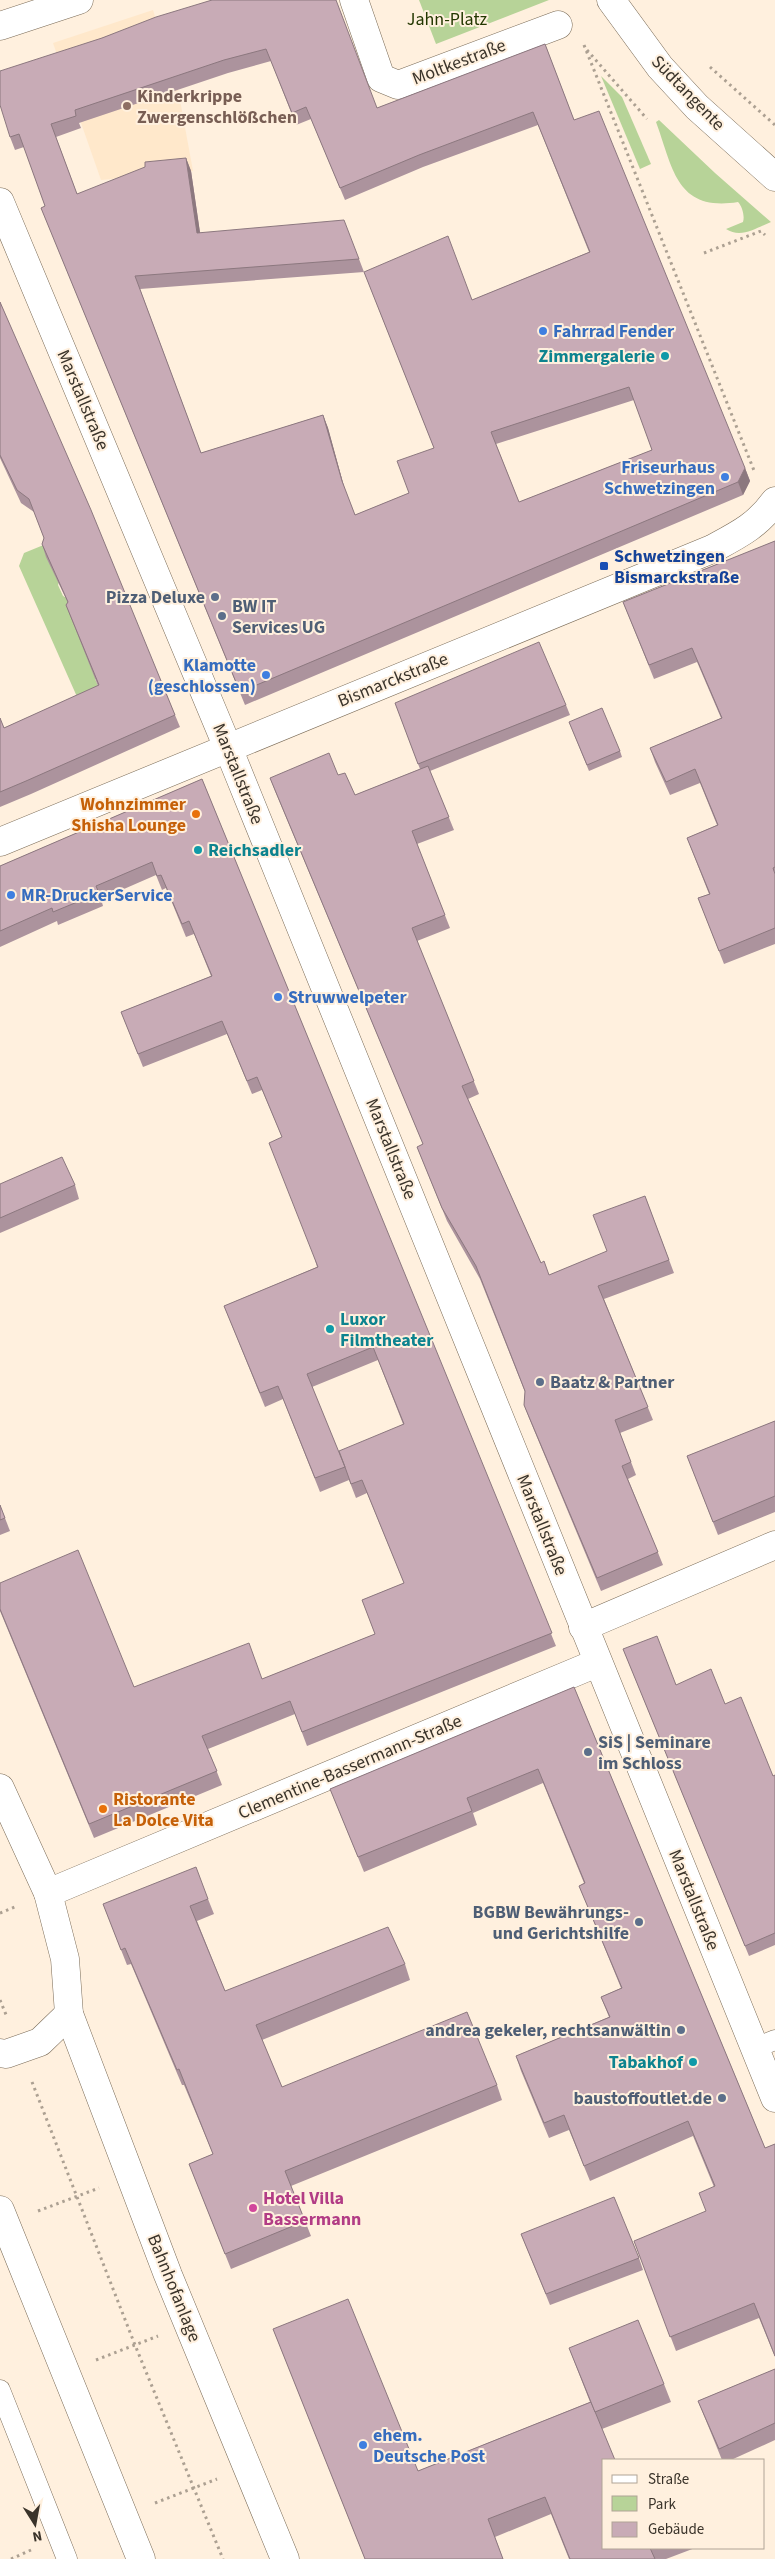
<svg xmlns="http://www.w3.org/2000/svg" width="775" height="2559" viewBox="0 0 775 2559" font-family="'Source Sans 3',sans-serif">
	<rect width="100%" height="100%" fill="#fff0de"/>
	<path fill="#ffe8cb" d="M 153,10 L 178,89 L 193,171 L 101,180 L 53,43 Z"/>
	<g fill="#b7d398">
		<path d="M 419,0 L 549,0 L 436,44 Z"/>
		<path d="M 601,76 L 622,97 L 651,164 L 640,169 Z"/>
		<path d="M 659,120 L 715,173 L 771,222 C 756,228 741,239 726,229 L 743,222 C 745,216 742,206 738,202 C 676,212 673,168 656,122 Z"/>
		<path d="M 46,544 L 60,579 L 58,585 L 63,596 L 69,599 L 75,628 L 82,630 L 86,642 L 84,649 L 98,672 L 95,679 L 99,688 L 82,708 L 19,566 L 24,553 Z"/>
	</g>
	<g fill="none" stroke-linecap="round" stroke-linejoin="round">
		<defs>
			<g id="service">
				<path d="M 755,2048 L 775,2040"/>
				<path d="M 0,2390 L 67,2559"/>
			</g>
			<g id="minor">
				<path d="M 354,0 L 381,78 L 398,85 L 558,25"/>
				<path d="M 0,26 L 79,0"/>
				<path d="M 0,202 L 233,760 L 775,2098"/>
				<path d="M 0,842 L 712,549 C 738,535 757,526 775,501"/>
				<path d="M 583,1627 L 775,1545"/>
				<path d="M 0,1788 L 48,1893 L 65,1959 L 69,2014 L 168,2275 L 285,2559"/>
				<path d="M 48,1893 L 597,1663"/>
				<path d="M 0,2053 L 6,2054 L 40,2042 L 69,2014"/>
				<path d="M 0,2210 L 141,2559"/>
			</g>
			<path id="secondary" d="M 611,0 L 660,67 L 697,107 L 775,177"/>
		</defs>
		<use href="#service" stroke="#7a6b57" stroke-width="21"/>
		<use href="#minor" stroke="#7a6b57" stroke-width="29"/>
		<use href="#secondary" stroke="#7a6b57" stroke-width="29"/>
		<g stroke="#aca092" stroke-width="3" stroke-dasharray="2.5 4" stroke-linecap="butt">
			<path d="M 584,45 L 755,473"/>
			<path d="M 587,50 L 647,119"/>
			<path d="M 710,67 L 775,125"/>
			<path d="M 704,253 L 761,231 L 765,235"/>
			<path d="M 0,1913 L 17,1906"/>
			<path d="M 0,2000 L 7,2017"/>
			<path d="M 32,2082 L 135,2345 L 223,2559"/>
			<path d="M 38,2211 L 99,2188"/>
			<path d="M 96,2360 L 158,2336"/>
			<path d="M 155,2503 L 217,2479"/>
			<path d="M 11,2559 L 31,2550"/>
		</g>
		<use href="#service" stroke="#fff" stroke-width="20"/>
		<use href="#minor" stroke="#fff" stroke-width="28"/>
		<use href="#secondary" stroke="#fff" stroke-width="28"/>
	</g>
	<g fill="#ac939d" fill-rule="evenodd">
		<path d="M 212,0 L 377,108 L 545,44 L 574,120 L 745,468 L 750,481 L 743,495 L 245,705 L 46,220 L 41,208 L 45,206 L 24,147 L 15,150 L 10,137 L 102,38 ZM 271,61 L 296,125 L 311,119 L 345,200 L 423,167 L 538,125 L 589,252 L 472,300 L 364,272 L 359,259 L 200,233 L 191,171 L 186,158 L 77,194 L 56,137 L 81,128 L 79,123 L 228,73 ZM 364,272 L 434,448 L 409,493 L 355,515 L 345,490 L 328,428 L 323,415 L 201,453 L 140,289 ZM 634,400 L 652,450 L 519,502 L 496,444 Z"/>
		<path d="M 0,302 L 175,715 L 180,727 L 31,794 L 0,807 L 0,718 L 4,728 L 98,686 L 71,618 L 66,605 L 68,603 L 46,557 L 42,544 L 44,538 L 34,512 L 21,503 L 0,458 Z"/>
		<path d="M 775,541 L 775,944 L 724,964 L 698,898 L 709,894 L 687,838 L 717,825 L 700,783 L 670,795 L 655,762 L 650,748 L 721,718 L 697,662 L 654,679 L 623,602 Z"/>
		<path d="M 395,703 L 566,705 L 570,715 L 430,771 L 454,830 L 417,844 L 450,928 L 417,941 L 479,1094 L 468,1099 L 541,1263 L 549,1275 L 606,1252 L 645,1196 L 674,1273 L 604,1299 L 653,1420 L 620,1433 L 636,1475 L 628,1479 L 663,1565 L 601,1591 L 529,1418 L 524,1405 L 525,1392 L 480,1279 L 447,1221 L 417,1147 L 423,1144 L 275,791 L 270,778 L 338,775 L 355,795 L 420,769 Z"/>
		<path d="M 569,722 L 620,751 L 622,757 L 589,771 Z"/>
		<path d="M 202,779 L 556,1646 L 307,1746 L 295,1714 L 208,1749 L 222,1785 L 94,1838 L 0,1611 L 0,1583 L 134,1687 L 262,1679 L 375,1634 L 362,1600 L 404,1583 L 367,1493 L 356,1498 L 349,1480 L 320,1492 L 283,1399 L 265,1407 L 224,1306 L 317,1267 L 282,1137 L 262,1090 L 252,1094 L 227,1034 L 143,1067 L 121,1012 L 211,976 L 194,934 L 186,937 L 166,888 L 162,890 L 156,875 L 101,899 L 103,906 L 58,925 L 57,921 L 0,947 L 0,866 ZM 378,1360 L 403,1424 L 341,1458 L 312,1387 Z"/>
		<path d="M 0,1184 L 75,1185 L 79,1199 L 0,1233 Z"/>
		<path d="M 775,1421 L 775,1512 L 718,1535 L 687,1456 Z"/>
		<path d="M 0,1505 L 10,1531 L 0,1535 Z"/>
		<path d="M 623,1649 L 676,1685 L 725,1704 L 773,1776 L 775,1775 L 775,1945 L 749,1956 Z"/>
		<path d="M 574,1687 L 765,2148 L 775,2144 L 775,2357 L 759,2318 L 676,2351 L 640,2256 L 706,2211 L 714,2187 L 693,2136 L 590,2181 L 569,2130 L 549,2138 L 521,2071 L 516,2056 L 609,2017 L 601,1997 L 621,1988 L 585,1900 L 579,1886 L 584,1883 L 543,1783 L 473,1813 L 477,1825 L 364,1872 L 330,1789 Z"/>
		<path d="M 208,1899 L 214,1914 L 197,1921 L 225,1991 L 405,1964 L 410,1980 L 262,2040 L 282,2087 L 497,2085 L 502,2100 L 291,2186 L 311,2236 L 231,2269 L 189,2164 L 213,2154 L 184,2085 L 182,2085 L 131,1964 L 127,1965 L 103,1904 Z"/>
		<path d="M 521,2234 L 639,2258 L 643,2270 L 550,2305 Z"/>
		<path d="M 273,2329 L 418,2471 L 590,2402 L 569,2348 L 664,2384 L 671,2402 L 602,2429 L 604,2548 L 695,2548 L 666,2559 L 569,2559 L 551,2514 L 495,2537 L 503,2559 L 365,2559 Z"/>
		<path d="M 775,2369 L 775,2440 L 731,2460 L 722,2460 L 698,2401 Z"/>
	</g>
	<g fill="#8c787f">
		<path d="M 186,158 L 191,171 L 202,246 L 197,233 Z"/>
		<path d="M 323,415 L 328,428 L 346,494 L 342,481 Z"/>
		<path d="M 745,468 L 750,481 L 743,495 L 738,482 Z"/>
	</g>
	<g fill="#c8abb6" stroke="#8c787f" fill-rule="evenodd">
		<path d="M 212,0 L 336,0 L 377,108 L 545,44 L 574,120 L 599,111 L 745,468 L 738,482 L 240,692 L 41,208 L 45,206 L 19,134 L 10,137 L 0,105 L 0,71 L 102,38 L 156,17 ZM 266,49 L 292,113 L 306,107 L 340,188 L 419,155 L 533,112 L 590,252 L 472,300 L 448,236 L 364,272 L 434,448 L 397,461 L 409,493 L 355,515 L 342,481 L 323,415 L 201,453 L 135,276 L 359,259 L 344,220 L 197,233 L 186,158 L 145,162 L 145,167 L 77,194 L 51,124 L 76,116 L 75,110 L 224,60 ZM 629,387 L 652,450 L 519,502 L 491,432 Z"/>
		<path d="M 0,302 L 91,510 L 175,715 L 26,781 L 0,792 L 0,718 L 4,728 L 99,685 L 66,605 L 68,602 L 42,544 L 44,538 L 29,499 L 17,490 L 0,455 Z"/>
		<path d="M 775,541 L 775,867 L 773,868 L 775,874 L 775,928 L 719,951 L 698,898 L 710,894 L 687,838 L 718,825 L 695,769 L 666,782 L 650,748 L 722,718 L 692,648 L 649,665 L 623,602 Z"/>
		<path d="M 539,642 L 566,705 L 418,764 L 395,703 Z"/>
		<path d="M 602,708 L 620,751 L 587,765 L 569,722 Z"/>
		<path d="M 329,753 L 338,775 L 345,773 L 355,795 L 428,766 L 449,817 L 412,831 L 445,915 L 412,928 L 474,1081 L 462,1086 L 541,1263 L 544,1261 L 549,1275 L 607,1251 L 593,1215 L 645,1196 L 669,1260 L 598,1286 L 648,1407 L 615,1420 L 631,1462 L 622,1466 L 658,1552 L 597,1578 L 524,1405 L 525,1391 L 476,1266 L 442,1208 L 417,1147 L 423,1144 L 270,778 Z"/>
		<path d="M 202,779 L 552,1633 L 302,1732 L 290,1701 L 202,1736 L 217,1771 L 89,1824 L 0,1609 L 0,1583 L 78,1550 L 134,1687 L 249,1643 L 262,1679 L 375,1634 L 362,1600 L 404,1583 L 362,1480 L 351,1484 L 345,1467 L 315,1478 L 278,1386 L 260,1393 L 224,1306 L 318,1267 L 269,1143 L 282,1137 L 257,1077 L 247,1081 L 222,1021 L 138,1054 L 121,1012 L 212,976 L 189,921 L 182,924 L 161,875 L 157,876 L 152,862 L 96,886 L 99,893 L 53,912 L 52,908 L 0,931 L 0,866 ZM 373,1347 L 404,1424 L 339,1451 L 345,1467 L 307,1374 Z"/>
		<path d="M 62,1157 L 75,1185 L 0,1218 L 0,1184 Z"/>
		<path d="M 775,1421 L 775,1496 L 713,1522 L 687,1456 Z"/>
		<path d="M 0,1505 L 5,1518 L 0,1520 Z"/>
		<path d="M 657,1636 L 676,1685 L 711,1669 L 725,1704 L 741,1697 L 773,1776 L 775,1775 L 775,1933 L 745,1946 L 623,1649 Z"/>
		<path d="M 574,1687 L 765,2148 L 775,2144 L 775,2356 L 754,2303 L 670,2337 L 634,2241 L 706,2211 L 699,2193 L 715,2186 L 688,2121 L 584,2166 L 564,2115 L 544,2123 L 516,2056 L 610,2017 L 601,1997 L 622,1988 L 579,1886 L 585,1883 L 538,1769 L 467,1798 L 472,1811 L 358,1857 L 330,1789 Z"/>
		<path d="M 196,1867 L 208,1899 L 190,1906 L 225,1991 L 388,1927 L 405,1964 L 256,2025 L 282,2087 L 467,2012 L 497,2085 L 285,2171 L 305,2221 L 225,2254 L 189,2164 L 213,2154 L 179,2069 L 177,2070 L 125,1948 L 121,1950 L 103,1904 Z"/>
		<path d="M 614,2197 L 639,2258 L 546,2294 L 521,2234 Z"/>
		<path d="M 348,2299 L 418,2471 L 591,2402 L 615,2460 L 604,2460 L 604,2548 L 650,2548 L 655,2559 L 570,2559 L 545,2497 L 488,2519 L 503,2559 L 365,2559 L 273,2329 Z"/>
		<path d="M 638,2320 L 664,2384 L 595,2412 L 569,2348 Z"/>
		<path d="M 775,2369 L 775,2423 L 719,2449 L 698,2401 Z"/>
	</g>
	<circle fill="#8d6e63" stroke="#fff0de" stroke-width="2" cx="127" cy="106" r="5"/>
	<g fill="#3f7fe0" stroke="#fff0de" stroke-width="2">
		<circle cx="543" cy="331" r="5"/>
		<circle cx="725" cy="477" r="5"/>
		<circle cx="266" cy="675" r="5"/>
		<circle cx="11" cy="895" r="5"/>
		<circle cx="278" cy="997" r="5"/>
		<circle cx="363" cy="2445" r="5"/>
	</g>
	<g fill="#0f9aa8" stroke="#fff0de" stroke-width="2">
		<circle cx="665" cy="356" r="5"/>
		<circle cx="198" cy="850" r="5"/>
		<circle cx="330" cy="1329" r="5"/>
		<circle cx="693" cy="2062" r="5"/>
	</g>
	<rect fill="#1a4fb4" stroke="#fff0de" stroke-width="2" x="599" y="561" width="10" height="10" rx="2.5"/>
	<g fill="#5c6f8a" stroke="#fff0de" stroke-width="2">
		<circle cx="215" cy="597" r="5"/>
		<circle cx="222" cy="616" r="5"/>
		<circle cx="540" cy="1382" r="5"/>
		<circle cx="588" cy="1752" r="5"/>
		<circle cx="639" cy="1922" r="5"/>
		<circle cx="681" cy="2030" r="5"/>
		<circle cx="722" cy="2098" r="5"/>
	</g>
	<g fill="#e8710a" stroke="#fff0de" stroke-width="2">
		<circle cx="196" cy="814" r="5"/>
		<circle cx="103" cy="1809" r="5"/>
	</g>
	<circle fill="#d1479c" stroke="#fff0de" stroke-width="2" cx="253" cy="2208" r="5"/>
	<g text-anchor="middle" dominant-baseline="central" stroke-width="4" stroke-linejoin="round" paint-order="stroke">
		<g font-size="18" fill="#233700" stroke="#fff0de">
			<text x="447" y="19">Jahn-Platz</text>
		</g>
		<g font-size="18" fill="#3a332a" stroke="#fff0de">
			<text transform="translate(459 62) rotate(-21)">Moltkestraße</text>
			<text transform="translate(688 93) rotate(46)">Südtangente</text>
			<text transform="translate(83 400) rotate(67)">Marstallstraße</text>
			<text transform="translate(393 680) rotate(-22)">Bismarckstraße</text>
			<text transform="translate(238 774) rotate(68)">Marstallstraße</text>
			<text transform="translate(391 1149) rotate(68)">Marstallstraße</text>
			<text transform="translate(542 1525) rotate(68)">Marstallstraße</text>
			<text transform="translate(350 1767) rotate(-23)">Clementine-Bassermann-Straße</text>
			<text transform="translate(694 1900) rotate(68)">Marstallstraße</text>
			<text transform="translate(174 2288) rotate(68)">Bahnhofanlage</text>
		</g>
		<g font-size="18" font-weight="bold" fill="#785e54" stroke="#fff0de" text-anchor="start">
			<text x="137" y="96">Kinderkrippe<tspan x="137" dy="21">Zwergenschlößchen</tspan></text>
		</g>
		<g font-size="18" font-weight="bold" fill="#366cbe" stroke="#fff0de" text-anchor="start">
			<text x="553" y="331">Fahrrad Fender</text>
			<text x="715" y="467" text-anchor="end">Friseurhaus<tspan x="715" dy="21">Schwetzingen</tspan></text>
			<text x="256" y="665" text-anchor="end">Klamotte<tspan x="256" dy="21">(geschlossen)</tspan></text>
			<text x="21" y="895">MR-DruckerService</text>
			<text x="288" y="997">Struwwelpeter</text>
			<text x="373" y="2435">ehem.<tspan x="373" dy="21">Deutsche Post</tspan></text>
		</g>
		<g font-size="18" font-weight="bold" fill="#0d838f" stroke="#fff0de" text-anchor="end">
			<text x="655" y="356">Zimmergalerie</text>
			<text x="208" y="850" text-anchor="start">Reichsadler</text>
			<text x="340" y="1319" text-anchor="start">Luxor<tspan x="340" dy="21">Filmtheater</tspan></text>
			<text x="683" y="2062">Tabakhof</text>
		</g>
		<g font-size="18" font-weight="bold" fill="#164399" stroke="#fff0de" text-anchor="start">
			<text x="614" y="556">Schwetzingen<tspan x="614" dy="21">Bismarckstraße</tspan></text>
		</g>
		<g font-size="18" font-weight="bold" fill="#4e5e75" stroke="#fff0de" text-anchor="end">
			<text x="205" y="597">Pizza Deluxe</text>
			<text x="232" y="606" text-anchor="start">BW IT<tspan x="232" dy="21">Services UG</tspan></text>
			<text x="550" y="1382" text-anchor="start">Baatz &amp; Partner</text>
			<text x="598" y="1742" text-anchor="start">SiS | Seminare<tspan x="598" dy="21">im Schloss</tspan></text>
			<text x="629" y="1912">BGBW Bewährungs-<tspan x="629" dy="21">und Gerichtshilfe</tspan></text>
			<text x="671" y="2030">andrea gekeler, rechtsanwältin</text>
			<text x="712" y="2098">baustoffoutlet.de</text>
		</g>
		<g font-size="18" font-weight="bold" fill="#c56008" stroke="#fff0de" text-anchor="end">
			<text x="186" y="804">Wohnzimmer<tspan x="186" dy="21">Shisha Lounge</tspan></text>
			<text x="113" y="1799" text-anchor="start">Ristorante<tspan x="113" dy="21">La Dolce Vita</tspan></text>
		</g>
		<g font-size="18" font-weight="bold" fill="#b23c85" stroke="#fff0de" text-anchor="start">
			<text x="263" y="2198">Hotel Villa<tspan x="263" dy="21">Bassermann</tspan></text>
		</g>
	</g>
	<rect x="602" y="2459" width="162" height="90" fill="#fff0de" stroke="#b0a496"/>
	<rect x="612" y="2475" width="25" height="8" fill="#ffffff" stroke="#b0a496"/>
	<text x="648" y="2484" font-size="15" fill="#3a332a">Straße</text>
	<rect x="612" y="2496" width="25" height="15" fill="#b7d398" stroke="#b0a496"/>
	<text x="648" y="2509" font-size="15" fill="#3a332a">Park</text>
	<rect x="612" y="2522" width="25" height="15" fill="#c8abb6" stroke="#b0a496"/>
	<text x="648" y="2534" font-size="15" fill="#3a332a">Gebäude</text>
	<g transform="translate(35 2524) rotate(169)" stroke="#fff0de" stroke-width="4" paint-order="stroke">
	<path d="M0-4L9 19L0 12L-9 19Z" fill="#3a332a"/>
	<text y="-8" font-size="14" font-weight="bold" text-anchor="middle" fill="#3a332a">N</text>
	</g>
</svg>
